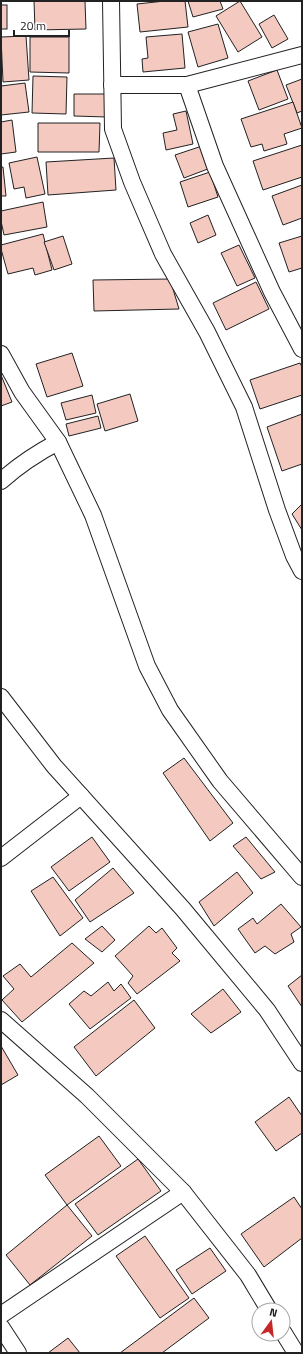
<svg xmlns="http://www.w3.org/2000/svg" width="303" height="1354" viewBox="0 0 303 1354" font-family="'Titillium Web',sans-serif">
	<rect width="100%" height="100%" fill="#fff"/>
	<g fill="#f3c9c0" stroke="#222">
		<path d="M 34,1 L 85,1 L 86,29 L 35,30 Z"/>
		<path d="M 165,1 L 185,1 L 188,27 L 140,32 L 137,4 Z"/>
		<path d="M 188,1 L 220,1 L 223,9 L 193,17 Z"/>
		<path d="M 240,1 L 262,37 L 238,52 L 216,16 Z"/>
		<rect x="1" y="5" width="6" height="24"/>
		<path d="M 274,15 L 288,39 L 272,48 L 259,24 Z"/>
		<path d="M 218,24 L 228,58 L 198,67 L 188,32 Z"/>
		<path d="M 182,34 L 185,68 L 143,72 L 142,59 L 148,58 L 146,37 Z"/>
		<path d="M 26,36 L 29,80 L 3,82 L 1,37 Z"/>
		<path d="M 30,37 L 69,37 L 69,73 L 30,72 Z"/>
		<path d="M 277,70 L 288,99 L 259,110 L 248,81 Z"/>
		<path d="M 33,76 L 67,77 L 66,114 L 32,113 Z"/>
		<path d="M 302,79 L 302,111 L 297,113 L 286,85 Z"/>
		<path d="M 25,83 L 29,112 L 1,115 L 1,86 Z"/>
		<path d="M 74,94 L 107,94 L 107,117 L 74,116 Z"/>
		<path d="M 293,102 L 302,128 L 284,134 L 287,144 L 264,151 L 262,144 L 251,147 L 241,119 Z"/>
		<path d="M 186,111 L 193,144 L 166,150 L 163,133 L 177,130 L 173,114 Z"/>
		<path d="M 12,120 L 16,152 L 1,154 L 1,122 Z"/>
		<path d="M 38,123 L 100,123 L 99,152 L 38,152 Z"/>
		<path d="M 205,145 L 213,167 L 184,178 L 175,155 Z"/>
		<path d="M 302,145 L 302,177 L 263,190 L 253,161 Z"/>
		<path d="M 37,157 L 45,194 L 26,198 L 24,187 L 14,189 L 9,163 Z"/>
		<path d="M 114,158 L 116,190 L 48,195 L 46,162 Z"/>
		<path d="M 1,167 L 3,167 L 6,196 L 1,196 Z"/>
		<path d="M 210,172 L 218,197 L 188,207 L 180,182 Z"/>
		<path d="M 302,185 L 302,218 L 283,225 L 272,196 Z"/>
		<path d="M 43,202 L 47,227 L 4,235 L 1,221 L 1,211 Z"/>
		<path d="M 208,215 L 216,235 L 198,243 L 190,223 Z"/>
		<path d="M 43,234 L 52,270 L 35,275 L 33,268 L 8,274 L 1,249 L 1,245 Z"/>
		<path d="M 63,236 L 72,264 L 54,270 L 44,242 Z"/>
		<path d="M 302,236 L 302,268 L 289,272 L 279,243 Z"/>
		<path d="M 239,245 L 255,278 L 237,286 L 221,253 Z"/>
		<path d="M 170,279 L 179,309 L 94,311 L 93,280 Z"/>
		<path d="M 256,282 L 269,309 L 226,330 L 213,303 Z"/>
		<path d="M 72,353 L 83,386 L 47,397 L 36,364 Z"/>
		<path d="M 300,363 L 302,367 L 302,395 L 260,409 L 250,380 Z"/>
		<path d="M 1,375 L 12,402 L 1,406 Z"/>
		<path d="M 130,394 L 138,421 L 105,431 L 97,404 Z"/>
		<path d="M 92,395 L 96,413 L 66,420 L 61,403 Z"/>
		<path d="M 302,414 L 302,464 L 282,471 L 267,427 Z"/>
		<path d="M 98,416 L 101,428 L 69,436 L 66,424 Z"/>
		<path d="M 302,504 L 302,530 L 292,514 Z"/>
		<path d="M 184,758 L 233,823 L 210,841 L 163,773 Z"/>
		<path d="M 92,837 L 110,862 L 69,891 L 51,867 Z"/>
		<path d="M 246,837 L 275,872 L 261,879 L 233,846 Z"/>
		<path d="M 113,868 L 134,893 L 90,922 L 75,900 Z"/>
		<path d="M 237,872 L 253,893 L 214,926 L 199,902 Z"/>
		<path d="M 53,877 L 83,918 L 60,936 L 31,891 Z"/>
		<path d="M 281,904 L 301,927 L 291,934 L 294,942 L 275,954 L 265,946 L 255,953 L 238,929 L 253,918 L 257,924 Z"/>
		<path d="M 102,926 L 115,940 L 102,952 L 85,939 Z"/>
		<path d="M 149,926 L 156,933 L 162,928 L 177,948 L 172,953 L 180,961 L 137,994 L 128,983 L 133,976 L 115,956 Z"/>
		<path d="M 72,943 L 94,963 L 22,1022 L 2,1000 L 14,989 L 3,976 L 20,964 L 31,977 Z"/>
		<path d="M 302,975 L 302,1007 L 288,986 Z"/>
		<path d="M 108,982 L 114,991 L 121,984 L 131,998 L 90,1029 L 69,1004 L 84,991 L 91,996 Z"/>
		<path d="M 223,989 L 241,1012 L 211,1033 L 191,1014 Z"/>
		<path d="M 134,1000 L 155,1028 L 96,1076 L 74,1047 Z"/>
		<path d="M 1,1046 L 18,1075 L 1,1085 Z"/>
		<path d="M 289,1097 L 302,1116 L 302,1133 L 276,1151 L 255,1122 Z"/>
		<path d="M 99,1136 L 121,1166 L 67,1205 L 45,1175 Z"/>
		<path d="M 138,1159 L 161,1191 L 98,1235 L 75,1204 Z"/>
		<path d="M 294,1197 L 302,1209 L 302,1238 L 264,1267 L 241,1234 Z"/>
		<path d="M 67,1205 L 92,1236 L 30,1285 L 6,1255 Z"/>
		<path d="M 145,1236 L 189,1298 L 160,1318 L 116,1256 Z"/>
		<path d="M 210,1248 L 226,1271 L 192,1294 L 176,1270 Z"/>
		<path d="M 194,1298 L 209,1318 L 162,1353 L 120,1353 Z"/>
		<path d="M 68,1338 L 80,1353 L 48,1353 Z"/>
	</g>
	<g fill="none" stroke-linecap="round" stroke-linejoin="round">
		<defs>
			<g id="street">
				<path d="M 111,1 L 113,129 L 132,182 L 163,254 L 207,332 L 244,407 L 277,510 L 294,556 L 302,571"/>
				<path d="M 112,85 L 187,85 L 302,55"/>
				<path d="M 187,85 L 215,166 L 272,292 L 302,349"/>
				<path d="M 1,354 L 22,392 L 58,442 L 93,515 L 147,666 L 170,710 L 220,781 L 302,877"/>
				<path d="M 1,481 C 19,465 37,453 58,442"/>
				<path d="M 1,697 L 54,766 L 183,909 L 267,1010 L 302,1063"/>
				<path d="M 1,858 L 81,796"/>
				<path d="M 1,1020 L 87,1096 L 183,1192 L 248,1275 L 269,1310"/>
				<path d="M 1,1315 L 183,1192"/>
				<path d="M 1,1327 L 18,1353"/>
				<path d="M 283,1332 L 296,1353"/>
			</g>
		</defs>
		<use href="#street" stroke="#222" stroke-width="18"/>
		<use href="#street" stroke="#fff" stroke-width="16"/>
	</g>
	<rect width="303" height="1354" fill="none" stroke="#222222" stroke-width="4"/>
	<g transform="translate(271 1322) rotate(15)"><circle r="19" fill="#ffffff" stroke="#a7a7a7"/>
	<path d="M0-3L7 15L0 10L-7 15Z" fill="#c62828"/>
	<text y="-6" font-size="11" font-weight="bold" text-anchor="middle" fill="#222222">N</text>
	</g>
	<path d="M14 30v6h55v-6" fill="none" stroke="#222222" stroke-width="2"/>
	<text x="20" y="30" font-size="12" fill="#222222" stroke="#ffffff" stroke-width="3" paint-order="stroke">20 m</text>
</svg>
